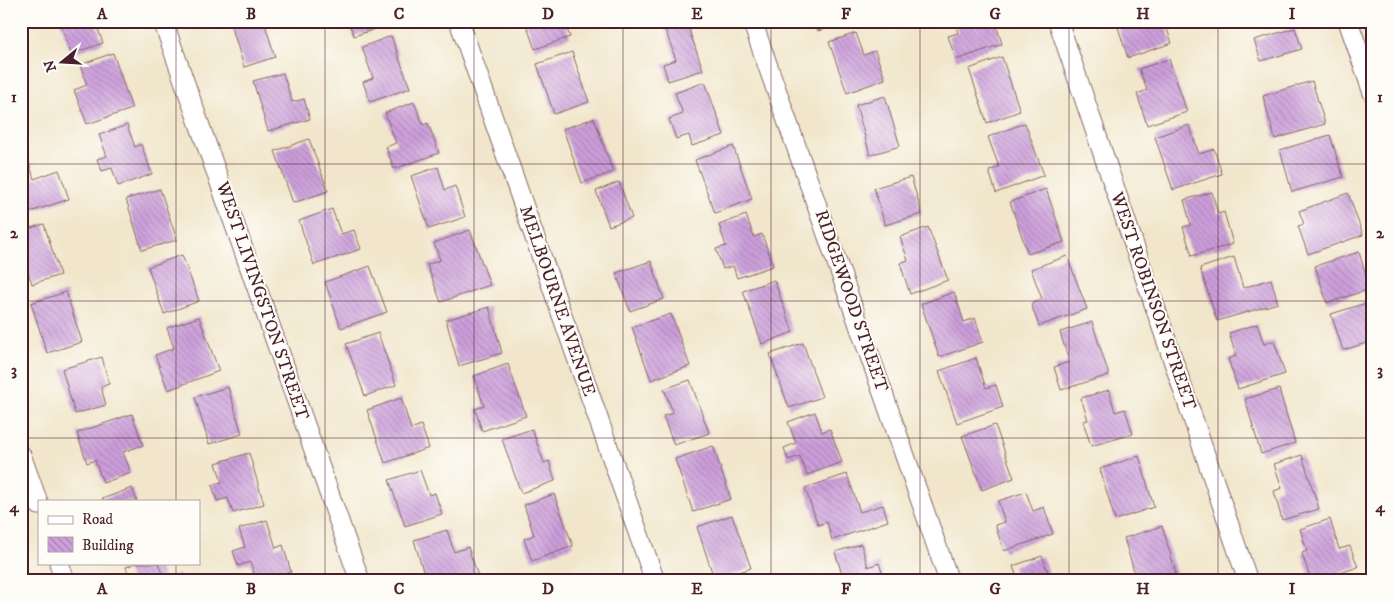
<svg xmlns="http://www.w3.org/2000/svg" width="1394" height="602" viewBox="0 0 1394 602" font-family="'IM FELL DW Pica',serif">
	<defs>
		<pattern id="building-back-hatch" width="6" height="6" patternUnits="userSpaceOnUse" patternTransform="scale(1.25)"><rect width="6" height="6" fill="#cc9fdb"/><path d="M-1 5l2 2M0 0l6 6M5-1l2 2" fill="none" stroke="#a881b2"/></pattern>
	</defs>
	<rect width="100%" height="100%" fill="#fdfcf7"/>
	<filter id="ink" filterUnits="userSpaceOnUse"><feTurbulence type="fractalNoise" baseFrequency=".02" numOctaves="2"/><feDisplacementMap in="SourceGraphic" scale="10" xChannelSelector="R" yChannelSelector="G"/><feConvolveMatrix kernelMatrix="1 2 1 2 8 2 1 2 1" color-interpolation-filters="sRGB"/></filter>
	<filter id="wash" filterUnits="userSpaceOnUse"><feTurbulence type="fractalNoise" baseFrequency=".0096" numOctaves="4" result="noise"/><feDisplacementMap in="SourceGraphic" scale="20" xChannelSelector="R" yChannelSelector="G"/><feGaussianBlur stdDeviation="1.12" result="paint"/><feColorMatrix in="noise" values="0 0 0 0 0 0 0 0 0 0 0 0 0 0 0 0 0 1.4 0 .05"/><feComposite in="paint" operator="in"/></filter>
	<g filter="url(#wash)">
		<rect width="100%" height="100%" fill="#f1e6cb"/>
		<g id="blocks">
			<g fill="url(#building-back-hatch)">
				<path d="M 60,21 L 95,21 L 103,43 L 71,54 Z"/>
				<path d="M 230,21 L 264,21 L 275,57 L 244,67 Z"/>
				<path d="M 348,21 L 389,21 L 390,24 L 354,36 Z"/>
				<path d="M 525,21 L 564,21 L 570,37 L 535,49 Z"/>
				<path d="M 668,21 L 686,21 L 703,70 L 668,81 L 663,64 L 676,60 L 663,23 Z"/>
				<path d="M 814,21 L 847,21 L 847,22 L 818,31 Z"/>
				<path d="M 954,21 L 995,21 L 1002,44 L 956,60 L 948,36 L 958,33 Z"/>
				<path d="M 1116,21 L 1152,21 L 1153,24 L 1164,21 L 1172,43 L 1128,58 Z"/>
				<path d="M 1295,28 L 1302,49 L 1261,61 L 1254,40 Z"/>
				<path d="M 856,33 L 864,55 L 875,51 L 885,79 L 847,93 L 829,42 Z"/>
				<path d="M 391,36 L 410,88 L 370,102 L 363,82 L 373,78 L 362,47 Z"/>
				<path d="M 572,52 L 589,102 L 554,114 L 537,64 Z"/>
				<path d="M 113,53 L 132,109 L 87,124 L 74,90 L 87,85 L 80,65 Z"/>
				<path d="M 1002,57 L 1020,111 L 987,123 L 969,69 Z"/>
				<path d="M 1169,59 L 1187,112 L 1147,125 L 1137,94 L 1147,90 L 1139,69 Z"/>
				<path d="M 283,73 L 292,102 L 304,99 L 310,119 L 268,131 L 253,81 Z"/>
				<path d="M 1312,81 L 1325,124 L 1275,139 L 1263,96 Z"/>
				<path d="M 705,82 L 724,135 L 692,146 L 689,135 L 676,139 L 669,119 L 683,114 L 675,93 Z"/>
				<path d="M 885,96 L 900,146 L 870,155 L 856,105 Z"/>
				<path d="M 414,102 L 423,125 L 428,123 L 439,153 L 394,169 L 386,147 L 396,143 L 385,113 Z"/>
				<path d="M 594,118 L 613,172 L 582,183 L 563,129 Z"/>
				<path d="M 1025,123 L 1044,175 L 996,193 L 989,171 L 999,167 L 988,137 Z"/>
				<path d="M 127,125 L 135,147 L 141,144 L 152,174 L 118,186 L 112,168 L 102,171 L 97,159 L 107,156 L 99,135 Z"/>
				<path d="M 1189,125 L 1199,154 L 1214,149 L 1222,174 L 1173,190 L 1155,137 Z"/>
				<path d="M 1330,135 L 1343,177 L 1292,192 L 1280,150 Z"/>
				<path d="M 309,139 L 328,191 L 293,203 L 275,151 Z"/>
				<path d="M 733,146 L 752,199 L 715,213 L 695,160 Z"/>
				<path d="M 27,156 L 34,179 L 59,170 L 69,199 L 21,215 L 21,158 Z"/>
				<path d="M 438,167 L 445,190 L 455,186 L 465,217 L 429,229 L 411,176 Z"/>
				<path d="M 911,177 L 922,214 L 885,225 L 874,188 Z"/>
				<path d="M 619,182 L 632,218 L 609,226 L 596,191 Z"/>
				<path d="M 160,189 L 177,240 L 142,250 L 126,199 Z"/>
				<path d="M 1046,189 L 1064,242 L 1028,254 L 1010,202 Z"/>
				<path d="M 1212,192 L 1218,214 L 1224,212 L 1233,244 L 1192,256 L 1183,227 L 1191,225 L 1184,200 Z"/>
				<path d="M 1348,193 L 1363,235 L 1308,254 L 1298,226 L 1304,224 L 1299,211 Z"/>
				<path d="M 332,209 L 341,234 L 354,230 L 361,249 L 314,265 L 299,221 Z"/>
				<path d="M 746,215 L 754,237 L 762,234 L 773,266 L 737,278 L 733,266 L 723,269 L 716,249 L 726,246 L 719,225 Z"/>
				<path d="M 44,224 L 60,275 L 32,284 L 21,249 L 21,231 Z"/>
				<path d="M 928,227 L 948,280 L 910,294 L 900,263 L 908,260 L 900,237 Z"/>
				<path d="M 470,230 L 490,285 L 441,302 L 427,265 L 440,260 L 434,243 Z"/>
				<path d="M 1359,252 L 1370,289 L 1327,303 L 1315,266 Z"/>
				<path d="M 182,255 L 199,301 L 164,314 L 148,267 Z"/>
				<path d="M 1067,256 L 1087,309 L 1039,326 L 1031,304 L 1042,299 L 1031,269 Z"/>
				<path d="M 1234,257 L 1243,288 L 1271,279 L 1278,303 L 1217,321 L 1200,268 Z"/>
				<path d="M 651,261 L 664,299 L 630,311 L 616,273 Z"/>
				<path d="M 370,266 L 387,312 L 341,328 L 325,282 Z"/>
				<path d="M 774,280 L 793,332 L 762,344 L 743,291 Z"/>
				<path d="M 66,292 L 82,342 L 47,353 L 31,303 Z"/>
				<path d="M 954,292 L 964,322 L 975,318 L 983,342 L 939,357 L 921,304 Z"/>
				<path d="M 1373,301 L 1373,341 L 1343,350 L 1331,314 Z"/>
				<path d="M 489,307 L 502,353 L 459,366 L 446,320 Z"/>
				<path d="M 671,314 L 690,366 L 651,380 L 632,327 Z"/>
				<path d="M 199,317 L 219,371 L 168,390 L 155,355 L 174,348 L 167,328 Z"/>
				<path d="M 1092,322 L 1109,375 L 1061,390 L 1054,367 L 1069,362 L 1060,332 Z"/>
				<path d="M 1257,324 L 1264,344 L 1274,341 L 1285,374 L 1238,389 L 1228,359 L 1236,356 L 1229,333 Z"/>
				<path d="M 378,333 L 396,385 L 365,396 L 346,344 Z"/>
				<path d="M 803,343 L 822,397 L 789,408 L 770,354 Z"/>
				<path d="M 102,357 L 109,384 L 101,387 L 106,405 L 75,414 L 62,369 Z"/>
				<path d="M 976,358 L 986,388 L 996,385 L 1003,407 L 957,423 L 939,371 Z"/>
				<path d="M 508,364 L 526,416 L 482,431 L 475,409 L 484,406 L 474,376 Z"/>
				<path d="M 690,380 L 709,433 L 674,445 L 663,416 L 673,413 L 664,389 Z"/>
				<path d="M 228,387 L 242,434 L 209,444 L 195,397 Z"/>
				<path d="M 1279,389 L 1295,443 L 1261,454 L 1245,399 Z"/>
				<path d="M 1109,390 L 1115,412 L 1125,409 L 1133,434 L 1091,446 L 1083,421 L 1088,420 L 1081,398 Z"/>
				<path d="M 401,398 L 411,429 L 421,425 L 429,448 L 385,463 L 367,410 Z"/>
				<path d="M 815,412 L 822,432 L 830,429 L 842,462 L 807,475 L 800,456 L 788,460 L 784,448 L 796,443 L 788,422 Z"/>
				<path d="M 132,414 L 143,445 L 123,452 L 131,473 L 103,483 L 95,460 L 87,463 L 77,433 Z"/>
				<path d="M 995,425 L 1014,478 L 982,490 L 962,436 Z"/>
				<path d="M 532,429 L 544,463 L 549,461 L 555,481 L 521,493 L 502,439 Z"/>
				<path d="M 713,446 L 731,499 L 693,512 L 675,459 Z"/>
				<path d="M 249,453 L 264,504 L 233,513 L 228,498 L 217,501 L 212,485 L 222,482 L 216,463 Z"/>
				<path d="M 1302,455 L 1319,509 L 1282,520 L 1274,491 L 1282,488 L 1274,464 Z"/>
				<path d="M 1139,456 L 1154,507 L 1115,520 L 1100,469 Z"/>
				<path d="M 420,470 L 429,495 L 435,493 L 442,514 L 405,526 L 389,480 Z"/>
				<path d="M 847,474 L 860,512 L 883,505 L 888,521 L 832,540 L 827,522 L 818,525 L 805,488 Z"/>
				<path d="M 132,488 L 137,501 L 103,501 L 102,499 Z"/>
				<path d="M 1026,492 L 1033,511 L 1044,507 L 1053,534 L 1004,551 L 995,525 L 1005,522 L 998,501 Z"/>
				<path d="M 554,494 L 573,546 L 532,561 L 524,539 L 534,535 L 524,505 Z"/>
				<path d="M 732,515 L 751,568 L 715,581 L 697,527 Z"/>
				<path d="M 1330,519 L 1339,549 L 1350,546 L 1358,567 L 1316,581 L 1311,581 L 1302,553 L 1307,551 L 1300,529 Z"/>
				<path d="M 267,520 L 276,548 L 283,545 L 291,572 L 263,581 L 257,581 L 250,562 L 238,566 L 233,551 L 245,547 L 239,529 Z"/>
				<path d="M 1162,526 L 1176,573 L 1151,581 L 1137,581 L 1124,538 Z"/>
				<path d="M 447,530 L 454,552 L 468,547 L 479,579 L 474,581 L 426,581 L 414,540 Z"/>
				<path d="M 861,544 L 868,567 L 879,563 L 885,581 L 839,581 L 838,576 L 842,574 L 835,552 Z"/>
				<path d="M 1042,556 L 1050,577 L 1061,573 L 1063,581 L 1018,581 L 1013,566 Z"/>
				<path d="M 136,563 L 158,563 L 164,579 L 179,574 L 182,581 L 131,581 L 126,567 Z"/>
			</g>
		</g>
	</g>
	<g filter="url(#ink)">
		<use href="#blocks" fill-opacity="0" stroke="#846563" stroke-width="1"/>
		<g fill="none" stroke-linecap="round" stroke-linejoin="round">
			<defs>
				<g id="minor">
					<path d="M 163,21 L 360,581"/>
					<path d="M 459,21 L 655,581"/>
					<path d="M 752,21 L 949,581"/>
					<path d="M 1058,21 L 1248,581"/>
					<path d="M 1348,21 L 1373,93"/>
					<path d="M 21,455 L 39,505"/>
					<path d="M 59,563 L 65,581"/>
				</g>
			</defs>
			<use href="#minor" stroke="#846563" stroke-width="21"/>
			<use href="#minor" stroke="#fff" stroke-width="19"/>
		</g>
	</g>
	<path fill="none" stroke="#4a1f2b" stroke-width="1" stroke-opacity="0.55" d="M 176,21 L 176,501M 325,21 L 325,581M 474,21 L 474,581M 623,21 L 623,581M 771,21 L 771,581M 920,21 L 920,581M 1069,21 L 1069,581M 1218,21 L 1218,581M 21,164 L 1373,164M 21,301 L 1373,301M 21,438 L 1373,438M 176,563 L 176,581"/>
	<g text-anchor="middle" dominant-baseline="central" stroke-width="4" stroke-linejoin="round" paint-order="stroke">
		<g font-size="18" fill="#4a1f2b" stroke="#fdfcf7">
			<text transform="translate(262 301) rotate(71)">WEST LIVINGSTON STREET</text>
			<text transform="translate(557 301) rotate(71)">MELBOURNE AVENUE</text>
			<text transform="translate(851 301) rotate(71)">RIDGEWOOD STREET</text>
			<text transform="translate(1153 301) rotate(71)">WEST ROBINSON STREET</text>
		</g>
	</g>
	<rect width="1394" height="602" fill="none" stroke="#fdfcf7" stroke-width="55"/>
	<rect x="38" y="500" width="162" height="65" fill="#fdfcf7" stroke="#b5a4a5"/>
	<rect x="48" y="516" width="25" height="8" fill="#ffffff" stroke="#b5a4a5"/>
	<text x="82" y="524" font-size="15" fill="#4a1f2b">Road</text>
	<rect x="48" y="537" width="25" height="15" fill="url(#building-back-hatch)" stroke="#b5a4a5"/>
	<text x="82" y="550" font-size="15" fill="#4a1f2b">Building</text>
	<g transform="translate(62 62) rotate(252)" stroke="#fdfcf7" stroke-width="4" paint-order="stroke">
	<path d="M0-4L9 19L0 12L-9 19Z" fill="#4a1f2b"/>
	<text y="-8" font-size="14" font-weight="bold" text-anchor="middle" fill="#4a1f2b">N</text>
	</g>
	<rect x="28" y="28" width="1338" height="546" fill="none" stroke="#4a1f2b" stroke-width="2"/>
	<g font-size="16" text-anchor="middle" font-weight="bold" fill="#4a1f2b">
		<text x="102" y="19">A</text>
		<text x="251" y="19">B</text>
		<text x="399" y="19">C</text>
		<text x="548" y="19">D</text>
		<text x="697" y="19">E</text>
		<text x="846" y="19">F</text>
		<text x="995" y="19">G</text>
		<text x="1143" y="19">H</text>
		<text x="1292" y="19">I</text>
		<text x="14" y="102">1</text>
		<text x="1380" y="102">1</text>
		<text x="14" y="238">2</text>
		<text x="1380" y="238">2</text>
		<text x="14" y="375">3</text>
		<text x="1380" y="375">3</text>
		<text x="14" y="512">4</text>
		<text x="1380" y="512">4</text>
		<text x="102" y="594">A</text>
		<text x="251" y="594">B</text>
		<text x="399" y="594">C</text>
		<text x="548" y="594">D</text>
		<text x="697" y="594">E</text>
		<text x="846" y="594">F</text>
		<text x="995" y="594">G</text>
		<text x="1143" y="594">H</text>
		<text x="1292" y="594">I</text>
	</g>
</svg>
